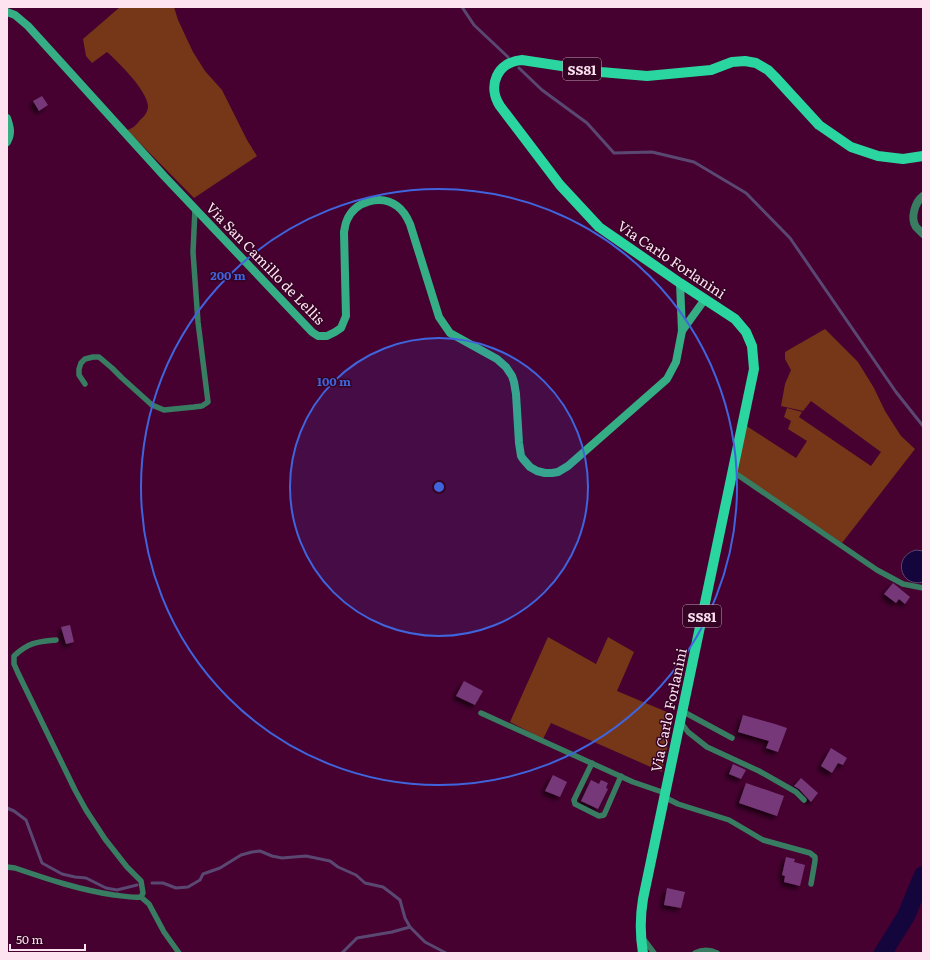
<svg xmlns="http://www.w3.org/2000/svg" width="930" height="960" viewBox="0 0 930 960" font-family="Literata,serif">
	<defs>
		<filter id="shadow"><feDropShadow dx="-3.5" dy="3.5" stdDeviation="2" flood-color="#0009"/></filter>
	</defs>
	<rect width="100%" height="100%" fill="#460130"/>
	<g fill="#753717">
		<path d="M 120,7 L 174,7 L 178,20 L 193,52 L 205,71 L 222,90 L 247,140 L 257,156 L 194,198 L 127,130 C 134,128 136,125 141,119 C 145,116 148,111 148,106 C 147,90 118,62 107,52 L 92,63 L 86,56 L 83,39 Z"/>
		<path d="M 825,329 L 858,362 L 874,388 L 885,411 L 901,436 L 915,449 L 842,543 L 735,471 L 745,425 L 796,458 L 807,441 L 788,429 L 791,421 L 784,417 L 787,408 L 802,412 L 799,417 L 871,466 L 881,452 L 811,401 L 803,411 L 781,406 L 785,384 L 791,370 L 785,359 L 785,352 Z"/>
		<path d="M 548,637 L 596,664 L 608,637 L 634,652 L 617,691 L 674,715 L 662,772 L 551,723 L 543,739 L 510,722 Z"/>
	</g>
	<path fill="#14053c" stroke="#5a4872" d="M 916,550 L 923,551 L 923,582 C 900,588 892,556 916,550 Z"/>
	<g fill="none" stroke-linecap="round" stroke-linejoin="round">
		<g stroke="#5a4872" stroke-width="3">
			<path d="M 462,7 L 474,25 L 508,57"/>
			<path d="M 519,68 L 542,90 L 587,123 L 614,153 L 652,152 L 694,162 L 746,193 L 790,238 L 896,392 L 923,426"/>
			<path d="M 7,808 L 14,811 L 26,820 L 42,863 L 62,874 L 75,877 L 86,878 L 106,888 L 117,890 L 137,885"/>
			<path d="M 152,883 L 163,883 L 176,888 L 188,887 L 200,880 L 203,874 L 220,868 L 241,855 L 252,852 L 260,851 L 272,856 L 282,858 L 306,856 L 330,861 L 338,867 L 356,875 L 365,883 L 383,887 L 391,893 L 400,900 L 405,918 L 410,927 L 425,942 L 446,953"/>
			<path d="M 342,953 L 357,938 L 392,932 L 410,927"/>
		</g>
		<path stroke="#14053c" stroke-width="18" d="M 883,953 L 906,916 L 923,875"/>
	</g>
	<g fill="#763978" filter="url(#shadow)">
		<path d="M 42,96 L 48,105 L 39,111 L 33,101 Z"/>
		<path d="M 893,583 L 910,597 L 905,604 L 899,599 L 896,603 L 884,594 Z"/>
		<path d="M 70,625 L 74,642 L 66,644 L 61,627 Z"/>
		<path d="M 464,681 L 483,691 L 475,705 L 456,696 Z"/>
		<path d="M 743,715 L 775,724 L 787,728 L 778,752 L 766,748 L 769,741 L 738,732 Z"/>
		<path d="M 831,748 L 847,758 L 843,765 L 838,763 L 832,773 L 821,766 Z"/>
		<path d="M 733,764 L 746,770 L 741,779 L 729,774 Z"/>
		<path d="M 553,775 L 567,782 L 560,797 L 545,791 Z"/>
		<path d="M 801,778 L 818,793 L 811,802 L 799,789 L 794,786 Z"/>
		<path d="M 591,780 L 599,784 L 601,780 L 608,783 L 606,788 L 608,789 L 598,809 L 581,801 Z"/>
		<path d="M 746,783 L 784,796 L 777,816 L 739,803 Z"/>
		<path d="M 786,857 L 795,859 L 794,862 L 805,865 L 800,886 L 784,882 L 785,876 L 782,875 Z"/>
		<path d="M 667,888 L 685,892 L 681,908 L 664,905 Z"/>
	</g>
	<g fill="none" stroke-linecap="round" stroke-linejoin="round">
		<g stroke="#387c62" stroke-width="5.5">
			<path d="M 85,384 L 79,375 L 79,369 L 81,363 L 85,359 L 93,357 L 99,357 L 112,368 L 122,378 L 152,405 L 164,410 L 194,407 L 202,406 L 208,402 L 198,322 L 193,252 L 195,209"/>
			<path d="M 732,471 L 877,570 L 903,584 L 923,588"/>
			<path d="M 682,711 L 732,738"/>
			<path d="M 481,713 L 633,782 L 665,793"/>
			<path d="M 680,721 L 688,732 L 707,747 L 759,771 L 796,792 L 804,800"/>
			<path d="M 592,763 L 574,800 L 575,804 L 599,816 L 604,815 L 621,776"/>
			<path d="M 664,797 L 678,804 L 697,810 L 729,820 L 763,840 L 810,853 L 815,857 L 815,861 L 811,884"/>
			<path d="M 7,867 L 15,868 C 47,879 80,890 114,895 C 123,896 132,898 141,897 L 143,893 L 141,881 L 127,867 L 105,839 L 86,810 L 75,790 L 18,673 L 14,664 L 14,656 C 29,642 37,642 56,640"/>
			<path d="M 141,897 L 149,904 L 164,932 L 179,953"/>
			<path d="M 642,937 L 654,953"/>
			<path d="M 695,953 C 703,949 709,949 717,953"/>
		</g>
		<path stroke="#387c62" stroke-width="8" d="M 923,196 C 915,202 910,218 916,227 C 918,229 921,232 923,234"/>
		<g stroke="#36ae85" stroke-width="8">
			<path d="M 7,12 L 15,15 L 28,26 L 164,176 L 312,332 L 318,336 L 327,336 L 335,332 L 341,328 L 346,316 L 344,232 C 345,228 345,224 347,220 C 355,201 381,194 397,206 C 404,211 407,217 410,224 L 439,317 L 450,333 L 497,359 L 506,367 L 512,376 L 514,382 L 516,394 L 519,443 L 521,456 L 523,459 L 530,467 L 537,471 L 545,473 L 552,473 L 558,472 L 568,466 L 667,379 L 676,362 L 682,331 L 680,283"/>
			<path d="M 7,118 C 10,127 12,133 7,142"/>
			<path d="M 682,331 L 705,299"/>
		</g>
		<path stroke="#2ad59f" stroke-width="10" d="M 643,953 C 640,935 640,917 643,899 L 754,369 L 752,346 L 746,332 L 735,319 L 680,283 L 599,227 L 560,185 L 500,106 C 487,86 497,62 522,60 L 601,72 L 647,76 L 711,70 L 732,62 L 745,61 L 756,63 L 768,70 L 775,77 L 819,125 L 851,147 L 878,156 L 903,159 L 923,156"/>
	</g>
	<circle cx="439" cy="487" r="149" fill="#3f64dc" fill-opacity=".12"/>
	<g fill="none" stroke="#3f64dc" stroke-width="2">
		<circle cx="439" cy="487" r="149"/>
		<circle cx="439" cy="487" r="298"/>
	</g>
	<g text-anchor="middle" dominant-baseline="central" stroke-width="3" stroke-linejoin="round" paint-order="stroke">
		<g fill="#350324" stroke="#c1a0b3" stroke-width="1">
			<rect x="563" y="58" width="38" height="22" rx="3"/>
			<rect x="683" y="605" width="38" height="22" rx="3"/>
		</g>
		<g font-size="13" font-weight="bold" fill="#fde3f0">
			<text x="582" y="69">SS81</text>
			<text x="702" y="616">SS81</text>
		</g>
		<g font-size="14" fill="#fde3f0" stroke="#350324">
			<text transform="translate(672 259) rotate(34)">Via Carlo Forlanini</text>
			<text transform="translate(266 263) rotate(46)">Via San Camillo de Lellis</text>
			<text transform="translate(668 710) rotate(-78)">Via Carlo Forlanini</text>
		</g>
	</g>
	<circle cx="439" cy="487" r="6" fill="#3f64dc" stroke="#350324" stroke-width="2"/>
	<g font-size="12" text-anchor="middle" font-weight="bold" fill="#3f64dc" stroke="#350324" stroke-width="3" stroke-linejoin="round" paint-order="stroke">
		<text x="228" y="280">200 m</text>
		<text x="334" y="386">100 m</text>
	</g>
	<rect width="930" height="960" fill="none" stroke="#fde3f0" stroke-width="16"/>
	<path d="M10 944v6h75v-6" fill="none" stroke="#fde3f0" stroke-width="2"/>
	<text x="16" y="944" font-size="12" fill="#fde3f0" stroke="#350324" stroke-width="3" paint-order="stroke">50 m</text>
</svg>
